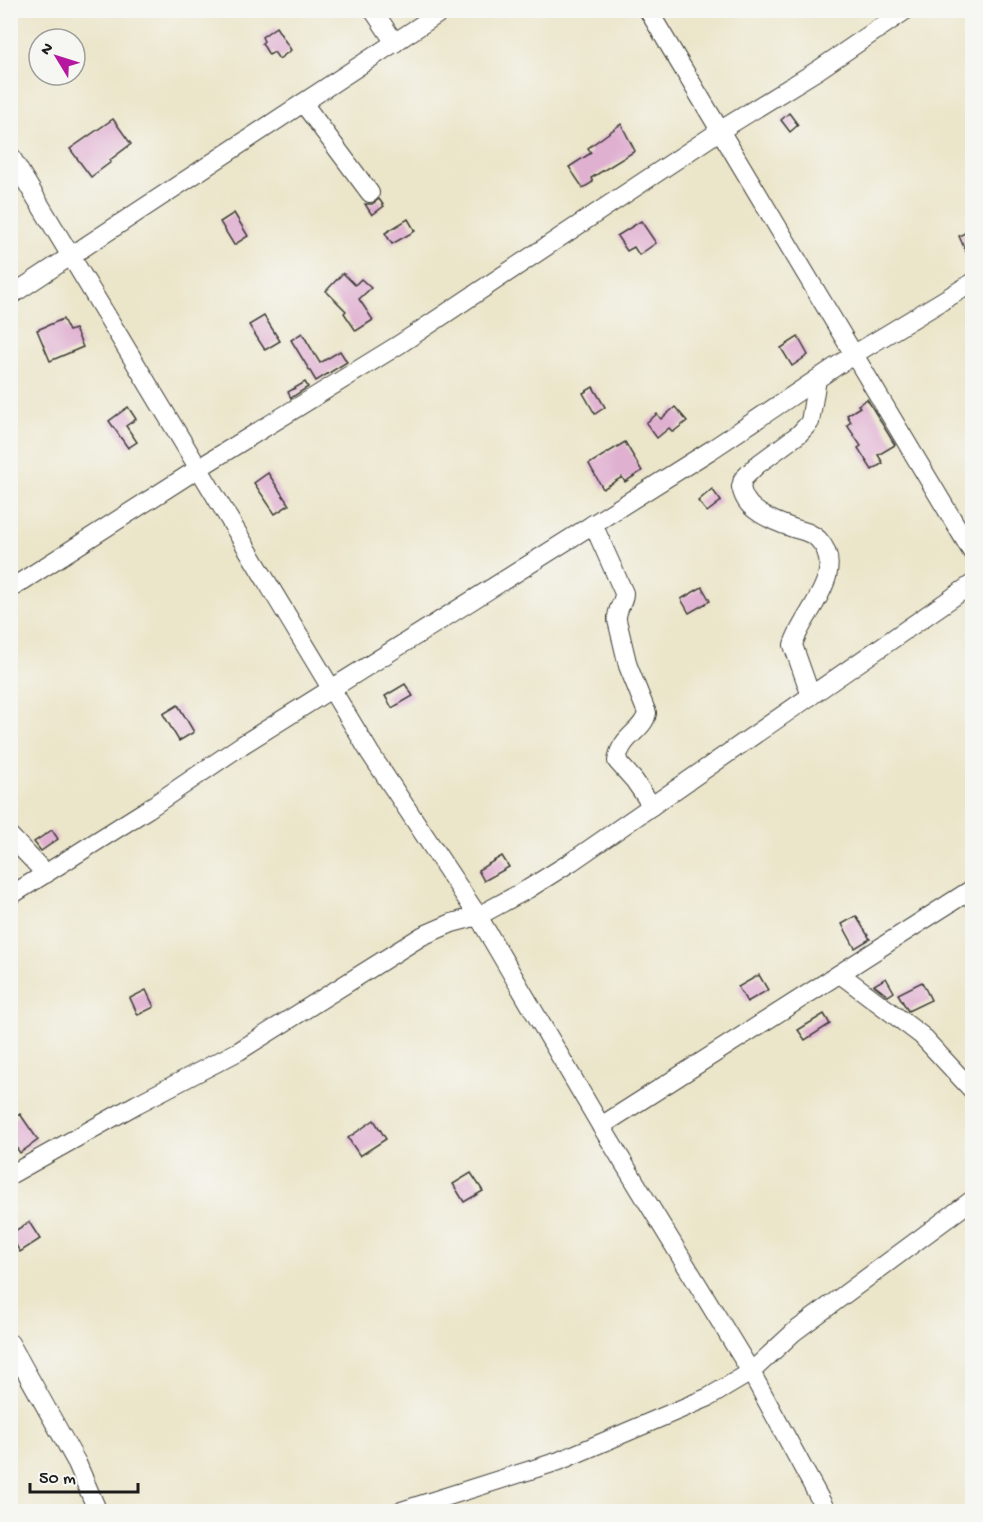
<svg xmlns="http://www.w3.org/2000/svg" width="983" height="1522" viewBox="0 0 983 1522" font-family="'Gochi Hand',sans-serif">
	<rect width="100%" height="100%" fill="#f6f6f2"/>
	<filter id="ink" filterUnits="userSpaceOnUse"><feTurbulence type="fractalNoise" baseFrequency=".0167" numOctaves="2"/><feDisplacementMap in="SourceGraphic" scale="12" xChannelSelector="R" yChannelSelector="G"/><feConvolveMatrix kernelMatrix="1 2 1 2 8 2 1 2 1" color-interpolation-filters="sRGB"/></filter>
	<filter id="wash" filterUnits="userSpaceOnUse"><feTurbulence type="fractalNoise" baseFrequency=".008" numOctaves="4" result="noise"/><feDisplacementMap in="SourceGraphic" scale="24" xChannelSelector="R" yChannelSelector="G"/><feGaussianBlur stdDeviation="1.35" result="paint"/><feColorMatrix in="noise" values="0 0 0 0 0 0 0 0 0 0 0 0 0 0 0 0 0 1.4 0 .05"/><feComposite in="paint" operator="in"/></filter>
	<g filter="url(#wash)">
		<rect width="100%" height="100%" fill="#ebe5c9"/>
		<g id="blocks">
			<g fill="#e0b0d1">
				<path d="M 276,27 L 291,50 L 279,59 L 274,52 L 269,55 L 262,43 L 264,41 L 262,37 Z"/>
				<path d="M 789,113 L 798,125 L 790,132 L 781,120 Z"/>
				<path d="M 113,119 L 131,144 L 110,160 L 111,162 L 91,177 L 70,149 Z"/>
				<path d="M 621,124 L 635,151 L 591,178 L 593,182 L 583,188 L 569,167 L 591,153 L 588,148 Z"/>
				<path d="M 379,199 L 384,206 L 372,215 L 365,204 L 372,204 Z"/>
				<path d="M 234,213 L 248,236 L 234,245 L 220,222 Z"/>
				<path d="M 408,219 L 415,231 L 392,244 L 385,233 Z"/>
				<path d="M 641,221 L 656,243 L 639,255 L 634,247 L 627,251 L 617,236 Z"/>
				<path d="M 972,229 L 972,265 L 959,236 Z"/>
				<path d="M 343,273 L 355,285 L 361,279 L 371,288 L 359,299 L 373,320 L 356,331 L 344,313 L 346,311 L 326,291 Z"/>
				<path d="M 264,316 L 280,341 L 265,350 L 249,325 Z"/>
				<path d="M 63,319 L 69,331 L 75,329 L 83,347 L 50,361 L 37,330 Z"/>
				<path d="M 302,333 L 320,363 L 340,351 L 347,362 L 316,381 L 291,340 Z"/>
				<path d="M 798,337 L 808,355 L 792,366 L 781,348 Z"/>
				<path d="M 305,382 L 308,387 L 291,398 L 288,392 Z"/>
				<path d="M 593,387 L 605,407 L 595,414 L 583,393 Z"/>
				<path d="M 867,399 L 895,445 L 878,455 L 883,463 L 872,470 L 858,448 L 861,446 L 847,425 L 851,422 L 847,415 L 860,407 L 858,405 Z"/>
				<path d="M 128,407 L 136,419 L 126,426 L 137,442 L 128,448 L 109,421 Z"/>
				<path d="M 675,407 L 687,421 L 673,432 L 669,428 L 657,438 L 646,423 L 657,414 L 661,419 Z"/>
				<path d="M 625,442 L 642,471 L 625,482 L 622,477 L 603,489 L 589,464 Z"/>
				<path d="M 268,473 L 289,505 L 275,514 L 254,483 Z"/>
				<path d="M 712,489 L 721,501 L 707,512 L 698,501 Z"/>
				<path d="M 702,587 L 710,601 L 689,613 L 681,599 Z"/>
				<path d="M 405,684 L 413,696 L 392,708 L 385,696 Z"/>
				<path d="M 178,705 L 194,732 L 179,741 L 163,714 Z"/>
				<path d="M 52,830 L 58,839 L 41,851 L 34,842 Z"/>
				<path d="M 502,856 L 509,867 L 484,881 L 478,870 Z"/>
				<path d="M 856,916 L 870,939 L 855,948 L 842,924 Z"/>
				<path d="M 759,975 L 768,990 L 747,1002 L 738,987 Z"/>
				<path d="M 886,978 L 894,992 L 888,996 L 874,985 Z"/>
				<path d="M 922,982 L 931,1000 L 908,1011 L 898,994 Z"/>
				<path d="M 146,990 L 154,1007 L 138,1015 L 130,998 Z"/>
				<path d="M 824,1014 L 830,1024 L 805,1040 L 798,1030 Z"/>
				<path d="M 20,1114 L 38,1140 L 20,1153 L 10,1139 L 10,1121 Z"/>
				<path d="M 374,1120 L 386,1139 L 360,1156 L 348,1138 Z"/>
				<path d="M 471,1173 L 483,1191 L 464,1202 L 453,1184 Z"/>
				<path d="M 29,1222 L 40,1239 L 20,1252 L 10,1234 Z"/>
			</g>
		</g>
	</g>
	<g filter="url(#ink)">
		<use href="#blocks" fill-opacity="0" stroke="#3b3a36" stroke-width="1.5"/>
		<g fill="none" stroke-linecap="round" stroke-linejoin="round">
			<defs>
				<g id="minor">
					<path d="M 373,10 L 395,43"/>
					<path d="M 648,10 L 972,552"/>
					<path d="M 303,103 L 370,193"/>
					<path d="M 10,155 L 370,753 L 478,916 L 601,1126 L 751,1372 L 827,1512"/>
					<path d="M 10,296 L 444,10"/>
					<path d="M 593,524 L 624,593 C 624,603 616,609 617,620 L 628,666 L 647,713 C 644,731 620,736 617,761 L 634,780 L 652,806"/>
					<path d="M 10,589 L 199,468 L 400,344 L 721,130 L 818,70 L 906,10"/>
					<path d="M 811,696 L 793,645 C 801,615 850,572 818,539 C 811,532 802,531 793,528 C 778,523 754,514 746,500 C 743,496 742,491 741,487 L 743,479 L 757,465 L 799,434 L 810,422 L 817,379"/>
					<path d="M 10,836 L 46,874"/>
					<path d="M 10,896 L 148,809 L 242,745 L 711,450 L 853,355 L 972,283"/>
					<path d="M 840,974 L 921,1035 L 972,1090"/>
					<path d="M 601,1126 L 972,889"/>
					<path d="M 10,1175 L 137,1104 L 239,1051 L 422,936 L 452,923 L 478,916 L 528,889 L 571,862 L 972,584"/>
					<path d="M 10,1343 L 77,1463 L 98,1512"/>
					<path d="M 398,1512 L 559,1461 L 709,1397 L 751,1372 L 794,1332 L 972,1200"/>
				</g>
			</defs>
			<use href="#minor" stroke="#3b3a36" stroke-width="20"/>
			<use href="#minor" stroke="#fff" stroke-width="18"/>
		</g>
	</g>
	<rect width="983" height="1522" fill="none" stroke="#f6f6f2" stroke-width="36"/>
	<g transform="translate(57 57) rotate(308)"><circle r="28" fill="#f6f6f2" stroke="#9f9f9c" stroke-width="1.5"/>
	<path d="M0-4.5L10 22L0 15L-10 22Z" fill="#b5179e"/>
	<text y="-9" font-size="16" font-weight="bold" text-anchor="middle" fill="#1c1c1c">N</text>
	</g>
	<path d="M30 1483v9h108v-9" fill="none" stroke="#1c1c1c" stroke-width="3"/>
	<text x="39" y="1483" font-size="18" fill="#1c1c1c" stroke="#f6f6f2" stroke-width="4.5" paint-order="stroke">50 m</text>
</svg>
